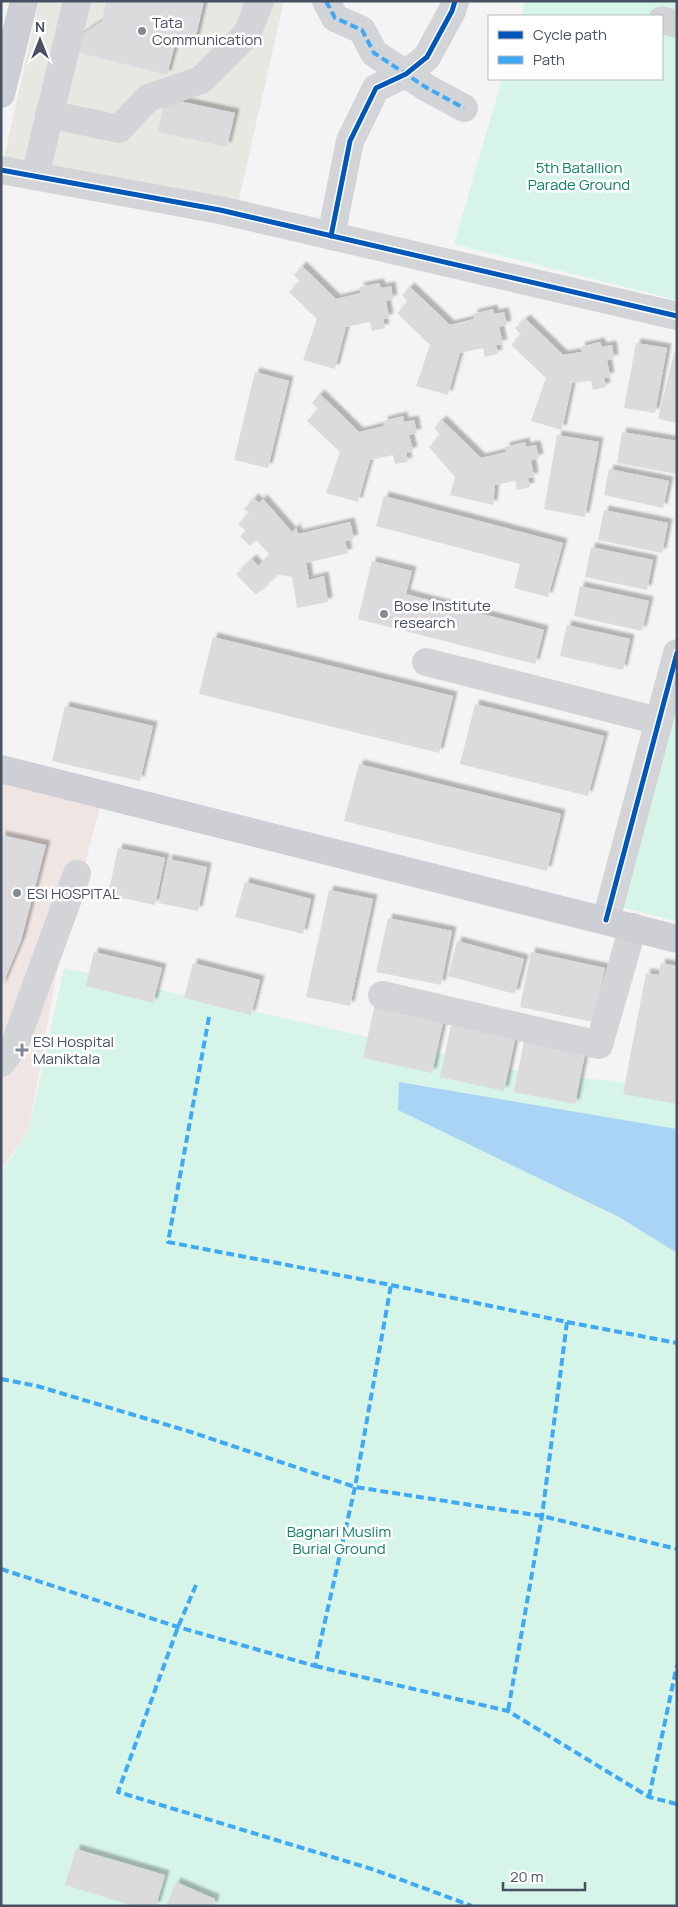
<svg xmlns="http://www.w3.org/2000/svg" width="678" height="1907" viewBox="0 0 678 1907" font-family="Manrope,sans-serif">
	<defs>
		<filter id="shadow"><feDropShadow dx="4.5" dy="-4.5" stdDeviation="1" flood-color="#0004"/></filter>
	</defs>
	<rect width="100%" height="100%" fill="#f4f4f4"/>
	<path fill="#e8e8e3" d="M 39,1 L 284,1 L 238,204 L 4,157 Z"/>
	<path fill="#efe6e3" d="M 1,780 L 102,799 L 57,970 L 29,1129 L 1,1170 Z"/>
	<g fill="#d7f4e8">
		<path d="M 525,1 L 677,1 L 677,300 L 454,244 L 502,79 L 662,79 L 662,16 L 521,16 Z"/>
		<path d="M 677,699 L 677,922 L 619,906 Z"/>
		<path d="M 64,968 L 512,1070 L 659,1086 L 677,1076 L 677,1906 L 1,1906 L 1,1173 L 29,1129 Z"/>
	</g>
	<path fill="#a9d4f5" d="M 399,1082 L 677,1129 L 677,1253 L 619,1217 L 398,1110 Z"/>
	<g fill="#dbdbde" filter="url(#shadow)">
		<path d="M 106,1 L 204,1 L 194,45 L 176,41 L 167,75 L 69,50 L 71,42 L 102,21 Z"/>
		<path d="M 165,98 L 235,113 L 227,147 L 158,132 Z"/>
		<path d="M 302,266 L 336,299 L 361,293 L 359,287 L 379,283 L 381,288 L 391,286 L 393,299 L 386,301 L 389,318 L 383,319 L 385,328 L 372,331 L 370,322 L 346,327 L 335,369 L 303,360 L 317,319 L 289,292 L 300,281 L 294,275 Z"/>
		<path d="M 410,287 L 450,325 L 474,319 L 473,314 L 493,309 L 494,314 L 504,312 L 507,325 L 499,327 L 503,344 L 496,345 L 498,354 L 485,357 L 483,348 L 460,353 L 448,395 L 416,386 L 430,345 L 397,313 L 408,302 L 402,295 Z"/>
		<path d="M 526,319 L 563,355 L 582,352 L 580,347 L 600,342 L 602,347 L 612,345 L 614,359 L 607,360 L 610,377 L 604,378 L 606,387 L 593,390 L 591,381 L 572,383 L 562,430 L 531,421 L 546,378 L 511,345 L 521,335 L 515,328 Z"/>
		<path d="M 636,343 L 667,348 L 655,413 L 624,408 Z"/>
		<path d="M 674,353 L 677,354 L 677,423 L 658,419 Z"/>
		<path d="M 255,372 L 289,381 L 268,468 L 234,460 Z"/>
		<path d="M 320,394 L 359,432 L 384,426 L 383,421 L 403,416 L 404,422 L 414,420 L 417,433 L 409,435 L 413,451 L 406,453 L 408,462 L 395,464 L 393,455 L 370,460 L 358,502 L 326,493 L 340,452 L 307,421 L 318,409 L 312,403 Z"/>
		<path d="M 442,420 L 481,458 L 506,452 L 505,447 L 525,442 L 526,447 L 536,445 L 539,458 L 531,460 L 534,477 L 528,478 L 530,487 L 517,490 L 515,481 L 495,485 L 493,505 L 450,495 L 455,477 L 429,447 L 440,435 L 434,428 Z"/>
		<path d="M 622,432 L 677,441 L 677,474 L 617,463 Z"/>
		<path d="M 557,435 L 599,442 L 585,517 L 544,509 Z"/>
		<path d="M 609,469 L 669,481 L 663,508 L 604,495 Z"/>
		<path d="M 384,496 L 563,543 L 548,597 L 514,588 L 520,564 L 376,526 Z"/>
		<path d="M 254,498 L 259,503 L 263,499 L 292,532 L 296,528 L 298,534 L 350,522 L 354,539 L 345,541 L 348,553 L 306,563 L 309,580 L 324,576 L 328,602 L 297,608 L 292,577 L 277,574 L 256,595 L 236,574 L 252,559 L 258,566 L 270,555 L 256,540 L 250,546 L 240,536 L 246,531 L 238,524 L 249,513 L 244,509 Z"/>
		<path d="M 604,510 L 668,523 L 662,553 L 598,540 Z"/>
		<path d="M 591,547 L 653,560 L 647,590 L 585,577 Z"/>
		<path d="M 372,561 L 412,571 L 406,594 L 544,630 L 535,664 L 358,619 Z"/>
		<path d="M 580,586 L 649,601 L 642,631 L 574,616 Z"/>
		<path d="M 567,625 L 630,639 L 623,670 L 560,656 Z"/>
		<path d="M 213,637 L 453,696 L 439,753 L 199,694 Z"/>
		<path d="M 475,704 L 604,736 L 588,796 L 460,764 Z"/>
		<path d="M 65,706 L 153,726 L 140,781 L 52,761 Z"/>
		<path d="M 359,764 L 561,814 L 547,871 L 344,821 Z"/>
		<path d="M 1,835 L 46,845 L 21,941 L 1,988 Z"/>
		<path d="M 118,848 L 165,858 L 155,905 L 108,895 Z"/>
		<path d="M 168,859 L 207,867 L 198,911 L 159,903 Z"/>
		<path d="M 245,882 L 311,899 L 303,934 L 235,917 Z"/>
		<path d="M 329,890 L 373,899 L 350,1006 L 306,997 Z"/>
		<path d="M 388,918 L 452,931 L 441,985 L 376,972 Z"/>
		<path d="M 457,941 L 524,959 L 515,994 L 448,976 Z"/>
		<path d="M 94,952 L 162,968 L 153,1003 L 86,986 Z"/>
		<path d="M 531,952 L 605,968 L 593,1022 L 520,1007 Z"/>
		<path d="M 193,963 L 260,980 L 251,1015 L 184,998 Z"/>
		<path d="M 661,963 L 677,966 L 677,1104 L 623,1094 L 646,973 L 659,975 Z"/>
		<path d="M 375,1004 L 444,1018 L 432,1073 L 363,1058 Z"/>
		<path d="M 452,1021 L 516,1035 L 504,1091 L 440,1077 Z"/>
		<path d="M 524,1041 L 585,1054 L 575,1104 L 514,1092 Z"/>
		<path d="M 76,1849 L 165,1875 L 156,1906 L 134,1906 L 65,1885 Z"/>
		<path d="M 176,1882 L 215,1899 L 213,1906 L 166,1906 Z"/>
	</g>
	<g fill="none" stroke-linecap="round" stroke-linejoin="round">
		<g stroke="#d2d4d7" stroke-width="28">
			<path d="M 326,1 L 335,18 L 362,30 L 374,53 L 427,88 L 464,108"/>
			<path d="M 662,20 L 677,24"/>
			<path d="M 49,114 L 119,129 L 148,98 L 201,80 L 247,34 L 260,1"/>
			<path d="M 1,170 L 220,210 L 677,316"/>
			<path d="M 35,176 L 77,1"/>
			<path d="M 331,236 L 350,141 L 376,88 L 406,74 L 427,57 L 452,11 L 455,1"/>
			<path d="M 426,662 L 659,721"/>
			<path d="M 606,920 L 677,653"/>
			<path d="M 382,995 L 599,1045 L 633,927"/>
			<path d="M 1,1063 L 14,1046 L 77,874"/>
		</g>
		<g stroke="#cdcfd4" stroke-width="28">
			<path d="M 1,94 L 24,1"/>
			<path d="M 1,769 L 677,939"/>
		</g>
		<g stroke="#3fa9f5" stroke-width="4" stroke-dasharray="8 4" stroke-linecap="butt">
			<path d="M 326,1 L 335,18 L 362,30 L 374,53 L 427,88 L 464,108"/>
			<path d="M 209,1017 L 168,1242 L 391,1285 L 567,1322 L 542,1516 L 508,1711"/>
			<path d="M 567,1322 L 677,1343"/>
			<path d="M 1,1379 L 37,1386 L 191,1432 L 355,1487 L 542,1516 L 677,1549"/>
			<path d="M 1,1569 L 178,1627 L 315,1666 L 355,1487 L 391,1285"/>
			<path d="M 196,1585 L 178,1627 L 118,1792 L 375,1870 L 472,1906"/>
			<path d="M 315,1666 L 508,1711 L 649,1797 L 677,1804"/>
			<path d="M 649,1797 L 677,1665"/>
		</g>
		<defs>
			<g id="cycleway">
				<path d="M 1,170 L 220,210 L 677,316"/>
				<path d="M 331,236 L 350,141 L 376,88 L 406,74 L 427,57 L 452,11 L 455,1"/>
				<path d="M 606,920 L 677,653"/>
			</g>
		</defs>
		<use href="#cycleway" stroke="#fff" stroke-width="8"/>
		<use href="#cycleway" stroke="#0057b8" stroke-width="5"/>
	</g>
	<g fill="#848996" stroke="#fff" stroke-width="2">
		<circle cx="142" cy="31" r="5"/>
		<circle cx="384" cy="614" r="5"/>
		<circle cx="17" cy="893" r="5"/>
		<path d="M19.5 1042.5h5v5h5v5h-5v5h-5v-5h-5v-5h5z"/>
	</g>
	<g text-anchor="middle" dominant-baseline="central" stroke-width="5" stroke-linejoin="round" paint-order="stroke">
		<g font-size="15" fill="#485063" stroke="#fff" text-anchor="start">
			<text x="152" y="22">Tata<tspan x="152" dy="17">Communication</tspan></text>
			<text x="394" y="605">Bose Institute<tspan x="394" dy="17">research</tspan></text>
			<text x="27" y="893">ESI HOSPITAL</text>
			<text x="33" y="1041">ESI Hospital<tspan x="33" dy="17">Maniktala</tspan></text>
		</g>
		<g font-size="15" fill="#0f8260" stroke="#fff">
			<text x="579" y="167">5th Batallion<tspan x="579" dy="17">Parade Ground</tspan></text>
			<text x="339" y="1531">Bagnari Muslim<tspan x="339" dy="17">Burial Ground</tspan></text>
		</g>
	</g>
	<rect width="678" height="1907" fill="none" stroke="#485063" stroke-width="5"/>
	<rect x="488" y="15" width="175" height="65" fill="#ffffff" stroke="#b6b9c1"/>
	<rect x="498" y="31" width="25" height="8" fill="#0057b8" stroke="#b6b9c1"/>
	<text x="533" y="40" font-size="15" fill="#485063">Cycle path</text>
	<rect x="498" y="56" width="25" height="8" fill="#3fa9f5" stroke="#b6b9c1"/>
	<text x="533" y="65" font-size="15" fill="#485063">Path</text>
	<g transform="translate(40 40)" stroke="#ffffff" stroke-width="4" paint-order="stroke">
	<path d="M0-4L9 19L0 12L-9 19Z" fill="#485063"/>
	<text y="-8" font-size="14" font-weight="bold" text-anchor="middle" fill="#485063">N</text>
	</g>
	<path d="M503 1882v8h82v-8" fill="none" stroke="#485063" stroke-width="2.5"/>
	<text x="510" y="1882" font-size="15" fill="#485063" stroke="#ffffff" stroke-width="4" paint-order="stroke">20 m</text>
</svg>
